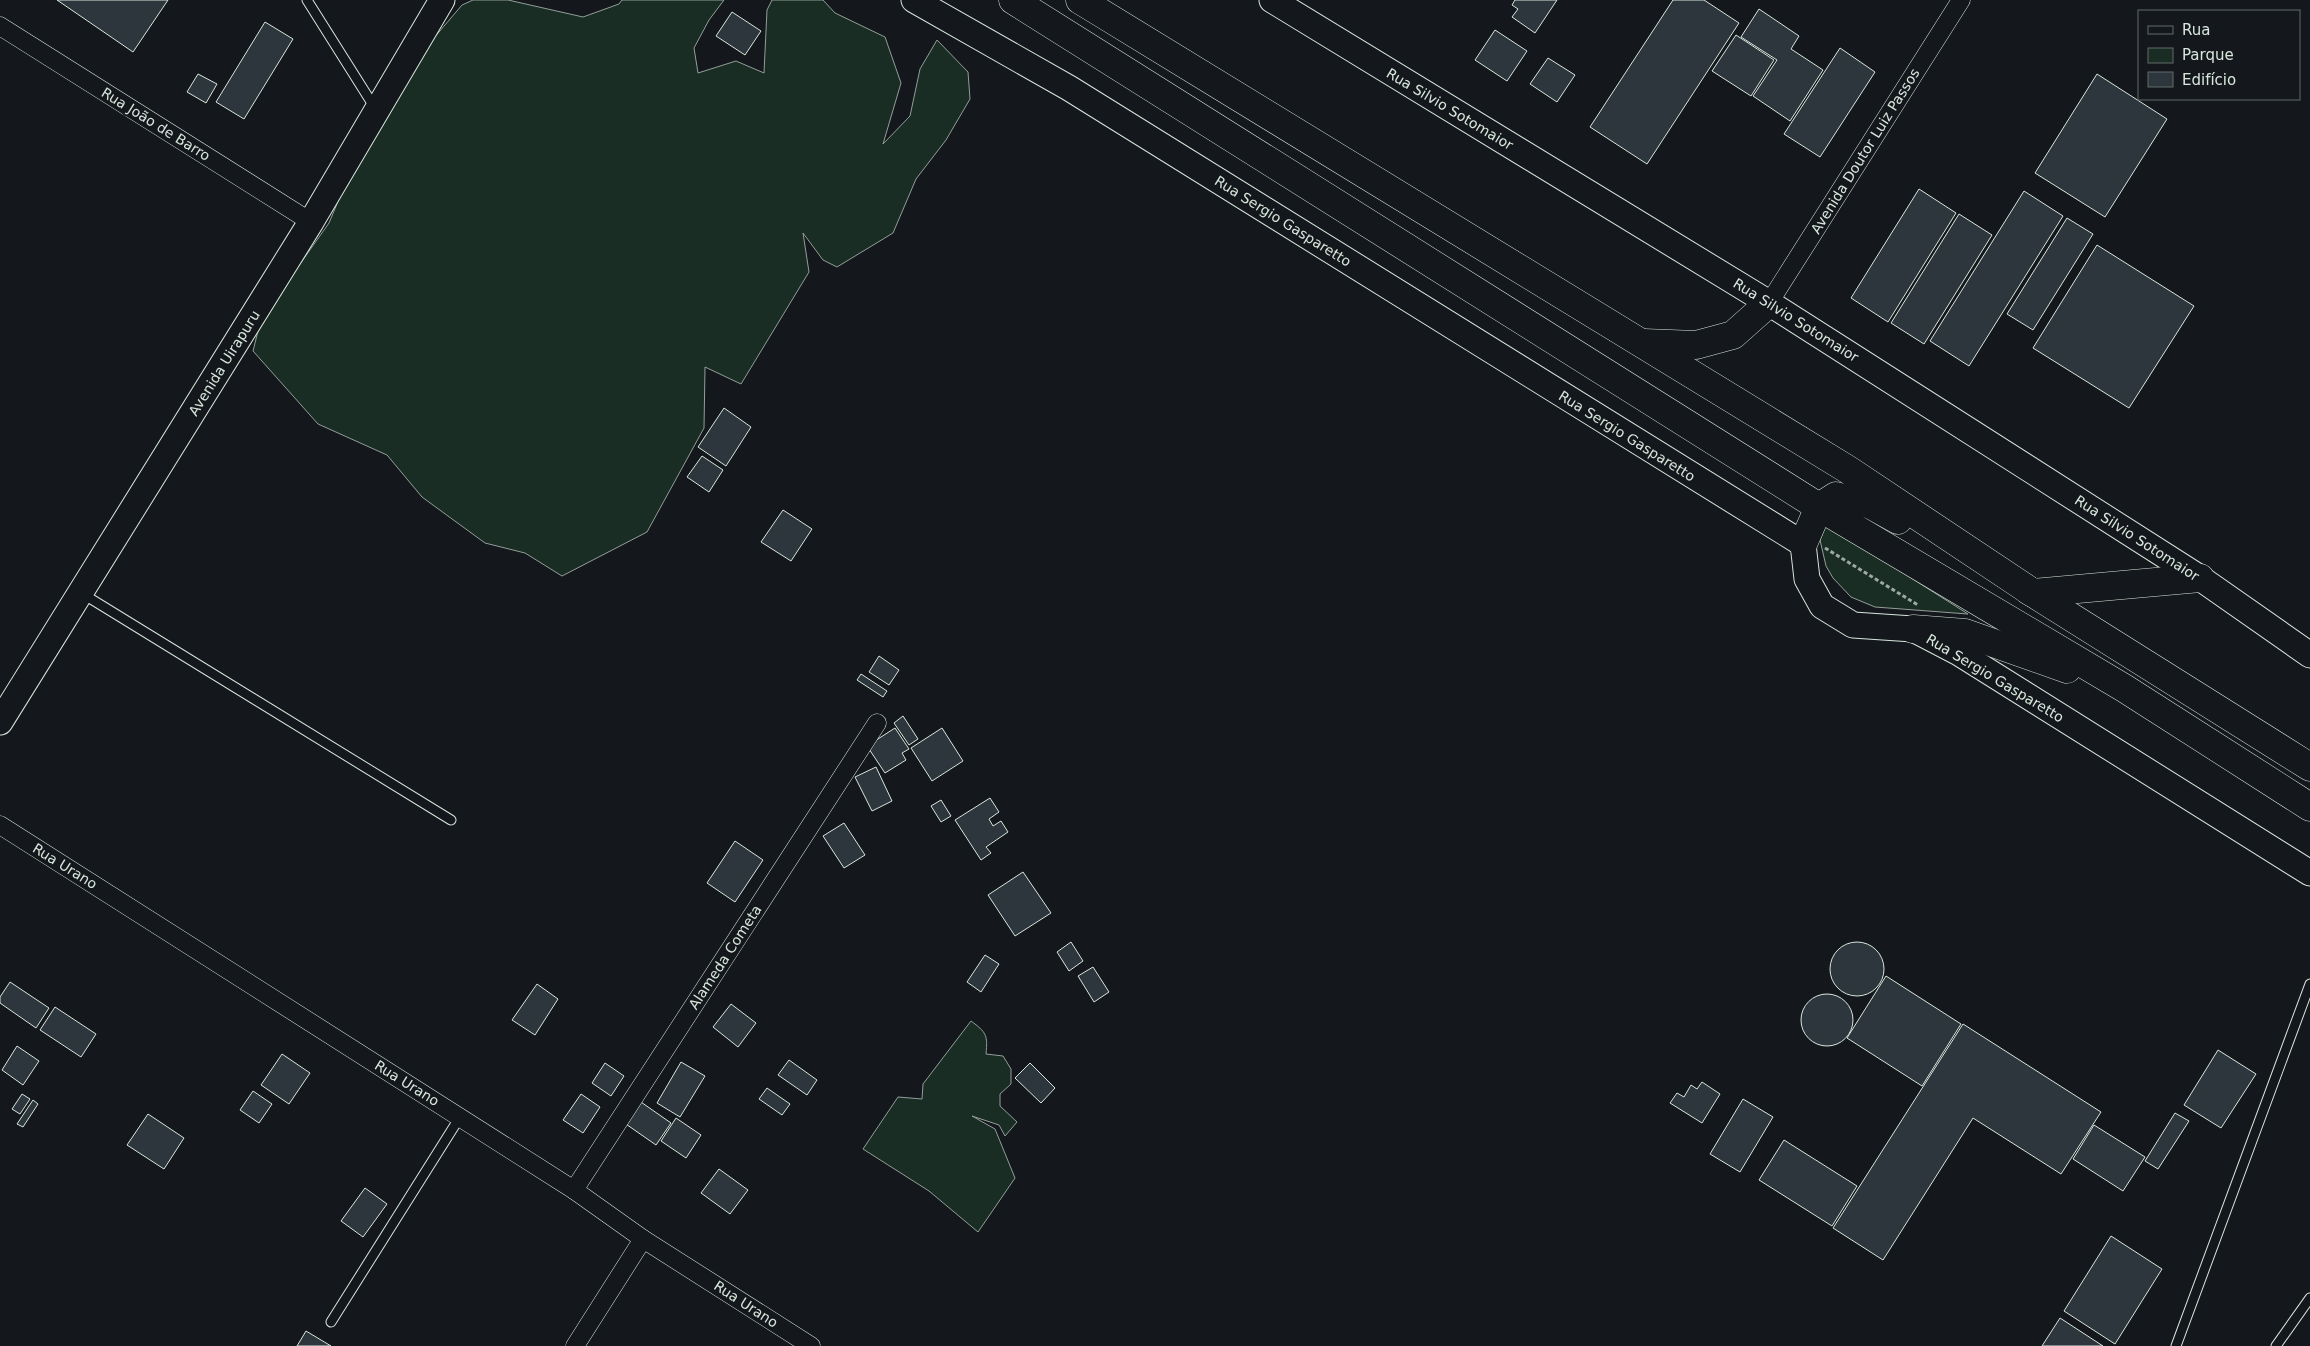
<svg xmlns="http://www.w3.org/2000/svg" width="2310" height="1346" viewBox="0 0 2310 1346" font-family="'DejaVu Sans',sans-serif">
	<rect width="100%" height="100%" fill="#14181c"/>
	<g fill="#1a2d24" stroke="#939e99">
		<path d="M 473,0 L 508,0 L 583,17 L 619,4 L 622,0 L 724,0 L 709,20 L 694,48 L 698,73 L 736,61 L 764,73 L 767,10 L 772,0 L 823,0 L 835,13 L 885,37 L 901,83 L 883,144 L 910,116 L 920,69 L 937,40 L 968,72 L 970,99 L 946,140 L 916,179 L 893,233 L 837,267 L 823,260 L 803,233 L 809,272 L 741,384 L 705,367 L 704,428 L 647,532 L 562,576 L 525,553 L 485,543 L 422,497 L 387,455 L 318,424 L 253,351 L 261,319 L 329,223 L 364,139 L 433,39 L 462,5 Z"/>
		<path d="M 1826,524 L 1968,614 L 1875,607 L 1851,597 L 1833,578 L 1826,566 L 1820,540 Z"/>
		<path d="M 971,1021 C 986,1032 988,1035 986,1054 L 1003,1056 L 1011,1069 L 1011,1084 L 1000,1094 L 1000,1106 L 1017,1122 L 1005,1136 L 999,1125 L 972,1116 L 995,1129 L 1015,1178 L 978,1232 L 929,1191 L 863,1149 L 898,1097 L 922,1099 L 923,1084 Z"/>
	</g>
	<g fill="#2c363c" stroke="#d8e6dc">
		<path d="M 57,0 L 168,0 L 133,52 Z"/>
		<path d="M 1515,0 L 1557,0 L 1535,33 L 1512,17 L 1518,9 L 1512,5 Z"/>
		<path d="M 1673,0 L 1704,0 L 1739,23 L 1647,164 L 1590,127 Z"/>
		<path d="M 1759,9 L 1799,36 L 1791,49 L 1823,70 L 1790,121 L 1753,96 L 1777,60 L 1741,37 Z"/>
		<path d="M 732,12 L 761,31 L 745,55 L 716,36 Z"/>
		<path d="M 265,22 L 293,39 L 244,119 L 216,102 Z"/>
		<path d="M 1495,30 L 1527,51 L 1507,81 L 1475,60 Z"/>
		<path d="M 1736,35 L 1774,60 L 1751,96 L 1712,71 Z"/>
		<path d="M 1840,48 L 1875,72 L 1820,157 L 1784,134 Z"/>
		<path d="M 1548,58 L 1575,75 L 1557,102 L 1530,84 Z"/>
		<path d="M 198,74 L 217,84 L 206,103 L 187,92 Z"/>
		<path d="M 2097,74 L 2167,119 L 2105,217 L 2035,173 Z"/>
		<path d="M 1919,189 L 1956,213 L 1888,322 L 1851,298 Z"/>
		<path d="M 2024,191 L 2063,216 L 1969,366 L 1930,341 Z"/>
		<path d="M 1959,214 L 1992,235 L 1924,344 L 1891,323 Z"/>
		<path d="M 2067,218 L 2093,234 L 2033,330 L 2007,314 Z"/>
		<path d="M 2097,245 L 2194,306 L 2129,408 L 2033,348 Z"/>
		<path d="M 724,408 L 751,427 L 726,466 L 698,447 Z"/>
		<path d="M 702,456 L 723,470 L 709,492 L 687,477 Z"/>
		<path d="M 783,510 L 812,529 L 791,561 L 761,542 Z"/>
		<path d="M 879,656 L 899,670 L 889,685 L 869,672 Z"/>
		<path d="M 861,674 L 887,691 L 883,697 L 857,680 Z"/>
		<path d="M 903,716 L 918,739 L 909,745 L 894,723 Z"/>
		<path d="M 895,728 L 909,749 L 902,753 L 906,760 L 885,773 L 867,746 Z"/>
		<path d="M 942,728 L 963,761 L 932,781 L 911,748 Z"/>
		<path d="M 876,767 L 892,801 L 872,811 L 855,777 Z"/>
		<path d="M 990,798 L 999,812 L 989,819 L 993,826 L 1001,821 L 1008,832 L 986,847 L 991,853 L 981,860 L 955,820 Z"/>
		<path d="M 941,800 L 951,816 L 941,822 L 931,806 Z"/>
		<path d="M 844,823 L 865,855 L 844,868 L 823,836 Z"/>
		<path d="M 735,841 L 763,860 L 735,902 L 707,883 Z"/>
		<path d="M 1023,872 L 1051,913 L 1015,936 L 988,895 Z"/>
		<circle cx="1857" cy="969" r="27"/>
		<path d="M 1071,942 L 1083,961 L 1069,971 L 1057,952 Z"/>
		<path d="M 985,955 L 999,964 L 981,992 L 967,982 Z"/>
		<path d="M 1093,967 L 1109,992 L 1094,1002 L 1078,976 Z"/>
		<path d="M 1886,976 L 1961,1024 L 1922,1086 L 1847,1038 Z"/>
		<path d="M 10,982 L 49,1008 L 36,1028 L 0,1003 L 0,997 Z"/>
		<path d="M 537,984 L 558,999 L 535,1035 L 512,1020 Z"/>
		<circle cx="1827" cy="1020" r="26"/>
		<path d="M 731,1004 L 756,1023 L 738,1047 L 713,1027 Z"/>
		<path d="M 55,1007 L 96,1034 L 81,1057 L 40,1030 Z"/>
		<path d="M 1963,1024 L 2101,1112 L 2061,1174 L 1973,1118 L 1883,1260 L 1833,1228 Z"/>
		<path d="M 17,1046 L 39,1061 L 23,1085 L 2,1070 Z"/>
		<path d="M 2218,1050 L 2256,1074 L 2221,1128 L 2184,1105 Z"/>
		<path d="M 282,1054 L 310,1073 L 289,1104 L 261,1085 Z"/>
		<path d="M 789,1060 L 817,1080 L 807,1095 L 778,1075 Z"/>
		<path d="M 681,1062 L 705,1076 L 680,1117 L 657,1103 Z"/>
		<path d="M 605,1063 L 624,1076 L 611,1096 L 592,1083 Z"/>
		<path d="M 1030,1063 L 1055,1088 L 1041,1103 L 1015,1078 Z"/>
		<path d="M 1702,1082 L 1720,1094 L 1702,1123 L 1670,1103 L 1677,1093 L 1684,1097 L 1691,1085 L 1697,1089 Z"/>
		<path d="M 767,1088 L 790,1104 L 782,1115 L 759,1099 Z"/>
		<path d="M 253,1091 L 272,1104 L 259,1123 L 240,1110 Z"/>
		<path d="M 22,1094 L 30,1099 L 20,1114 L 12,1109 Z"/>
		<path d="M 581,1094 L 600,1107 L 583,1133 L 563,1120 Z"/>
		<path d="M 1743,1099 L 1773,1117 L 1740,1172 L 1710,1154 Z"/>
		<path d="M 33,1100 L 38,1104 L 23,1127 L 17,1124 Z"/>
		<path d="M 638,1100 L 671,1123 L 656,1145 L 623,1122 Z"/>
		<path d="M 2175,1113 L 2189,1121 L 2158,1169 L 2145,1161 Z"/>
		<path d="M 148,1114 L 184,1138 L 164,1169 L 127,1145 Z"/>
		<path d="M 676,1118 L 701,1135 L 686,1158 L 661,1141 Z"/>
		<path d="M 2094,1125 L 2145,1157 L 2123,1191 L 2073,1159 Z"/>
		<path d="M 1784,1140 L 1857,1186 L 1832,1226 L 1759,1180 Z"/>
		<path d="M 719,1169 L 748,1190 L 730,1214 L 701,1193 Z"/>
		<path d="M 365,1188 L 387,1204 L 363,1237 L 341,1221 Z"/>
		<path d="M 2111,1236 L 2162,1269 L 2115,1344 L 2064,1311 Z"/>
		<path d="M 2060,1318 L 2103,1346 L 2042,1346 Z"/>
		<path d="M 306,1331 L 331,1346 L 297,1346 Z"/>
	</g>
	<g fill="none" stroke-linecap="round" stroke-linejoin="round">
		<defs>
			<g id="lane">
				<path d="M 307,0 L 375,108"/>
				<path d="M 83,594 L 451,820"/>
				<path d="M 331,1322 L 460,1117"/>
				<path d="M 2176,1346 L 2310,984"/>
				<path d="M 2276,1346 L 2310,1298"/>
			</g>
			<g id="street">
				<path d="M 0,26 L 311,222"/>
				<path d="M 1769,303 L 1961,0"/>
				<path d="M 0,825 L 574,1190 L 643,1239 L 811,1346"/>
				<path d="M 574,1190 L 877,723"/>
				<path d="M 575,1346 L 643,1239"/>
			</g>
			<g id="secondary">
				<path d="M 914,0 L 1069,88 L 1803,544 L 1807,579 L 1822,606 L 1853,625 L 1913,629 L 1959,653 L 2310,873"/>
				<path d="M 1272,0 L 1769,303 L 2200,578 L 2310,655"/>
				<path d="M 0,722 L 311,222 L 442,0"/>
			</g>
			<g id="highway">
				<path d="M 1013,0 L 1819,507 L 2124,688 L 2310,807"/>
				<path d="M 1080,0 L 1847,469 L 2033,593 L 2310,767"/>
				<path d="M 1644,343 L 1696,345 L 1733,335 L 1769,303"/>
				<path d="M 1803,544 L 1819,507 L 1836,496 L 1871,505 L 1898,520"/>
				<path d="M 2028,590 L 2033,593 L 2200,578"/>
				<path d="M 1913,629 L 1965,633 L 2067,669"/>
			</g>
		</defs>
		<use href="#lane" stroke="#d8e6dc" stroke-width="11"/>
		<use href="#street" stroke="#d8e6dc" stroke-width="19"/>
		<use href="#secondary" stroke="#d8e6dc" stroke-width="27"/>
		<use href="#highway" stroke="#d8e6dc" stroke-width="29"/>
		<path stroke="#9da8a2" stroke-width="3" stroke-dasharray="4 2.5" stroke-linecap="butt" d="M 1825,548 L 1918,605"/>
		<use href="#lane" stroke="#14181c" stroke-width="9"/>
		<use href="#street" stroke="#14181c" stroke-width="18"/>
		<use href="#secondary" stroke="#14181c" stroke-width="25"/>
		<use href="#highway" stroke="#14181c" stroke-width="28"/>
	</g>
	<g text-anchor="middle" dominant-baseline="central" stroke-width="4" stroke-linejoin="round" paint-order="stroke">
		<g font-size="14" fill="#d8e6dc" stroke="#14181c">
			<text transform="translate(1450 109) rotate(31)">Rua Silvio Sotomaior</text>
			<text transform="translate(156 124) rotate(32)">Rua João de Barro</text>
			<text transform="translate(1865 151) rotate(-58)">Avenida Doutor Luiz Passos</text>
			<text transform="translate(1283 221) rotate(32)">Rua Sergio Gasparetto</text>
			<text transform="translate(1796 320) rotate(32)">Rua Silvio Sotomaior</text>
			<text transform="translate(224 363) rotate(-58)">Avenida Uirapuru</text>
			<text transform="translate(1627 436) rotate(32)">Rua Sergio Gasparetto</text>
			<text transform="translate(2137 538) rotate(33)">Rua Silvio Sotomaior</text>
			<text transform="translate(1995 678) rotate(31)">Rua Sergio Gasparetto</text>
			<text transform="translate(65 866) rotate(32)">Rua Urano</text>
			<text transform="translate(725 957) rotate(-57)">Alameda Cometa</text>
			<text transform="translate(407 1083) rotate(32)">Rua Urano</text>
			<text transform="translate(746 1304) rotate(33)">Rua Urano</text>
		</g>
	</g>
	<rect x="2138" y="10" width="162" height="90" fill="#14181c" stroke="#626a69"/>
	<rect x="2148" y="26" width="25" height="8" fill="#14181c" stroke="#626a69"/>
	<text x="2182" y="35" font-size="15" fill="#d8e6dc">Rua</text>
	<rect x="2148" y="48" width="25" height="15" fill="#1a2d24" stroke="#626a69"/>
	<text x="2182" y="60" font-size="15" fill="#d8e6dc">Parque</text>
	<rect x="2148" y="72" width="25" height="15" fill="#2c363c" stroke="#626a69"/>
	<text x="2182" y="85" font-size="15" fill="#d8e6dc">Edifício</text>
</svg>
